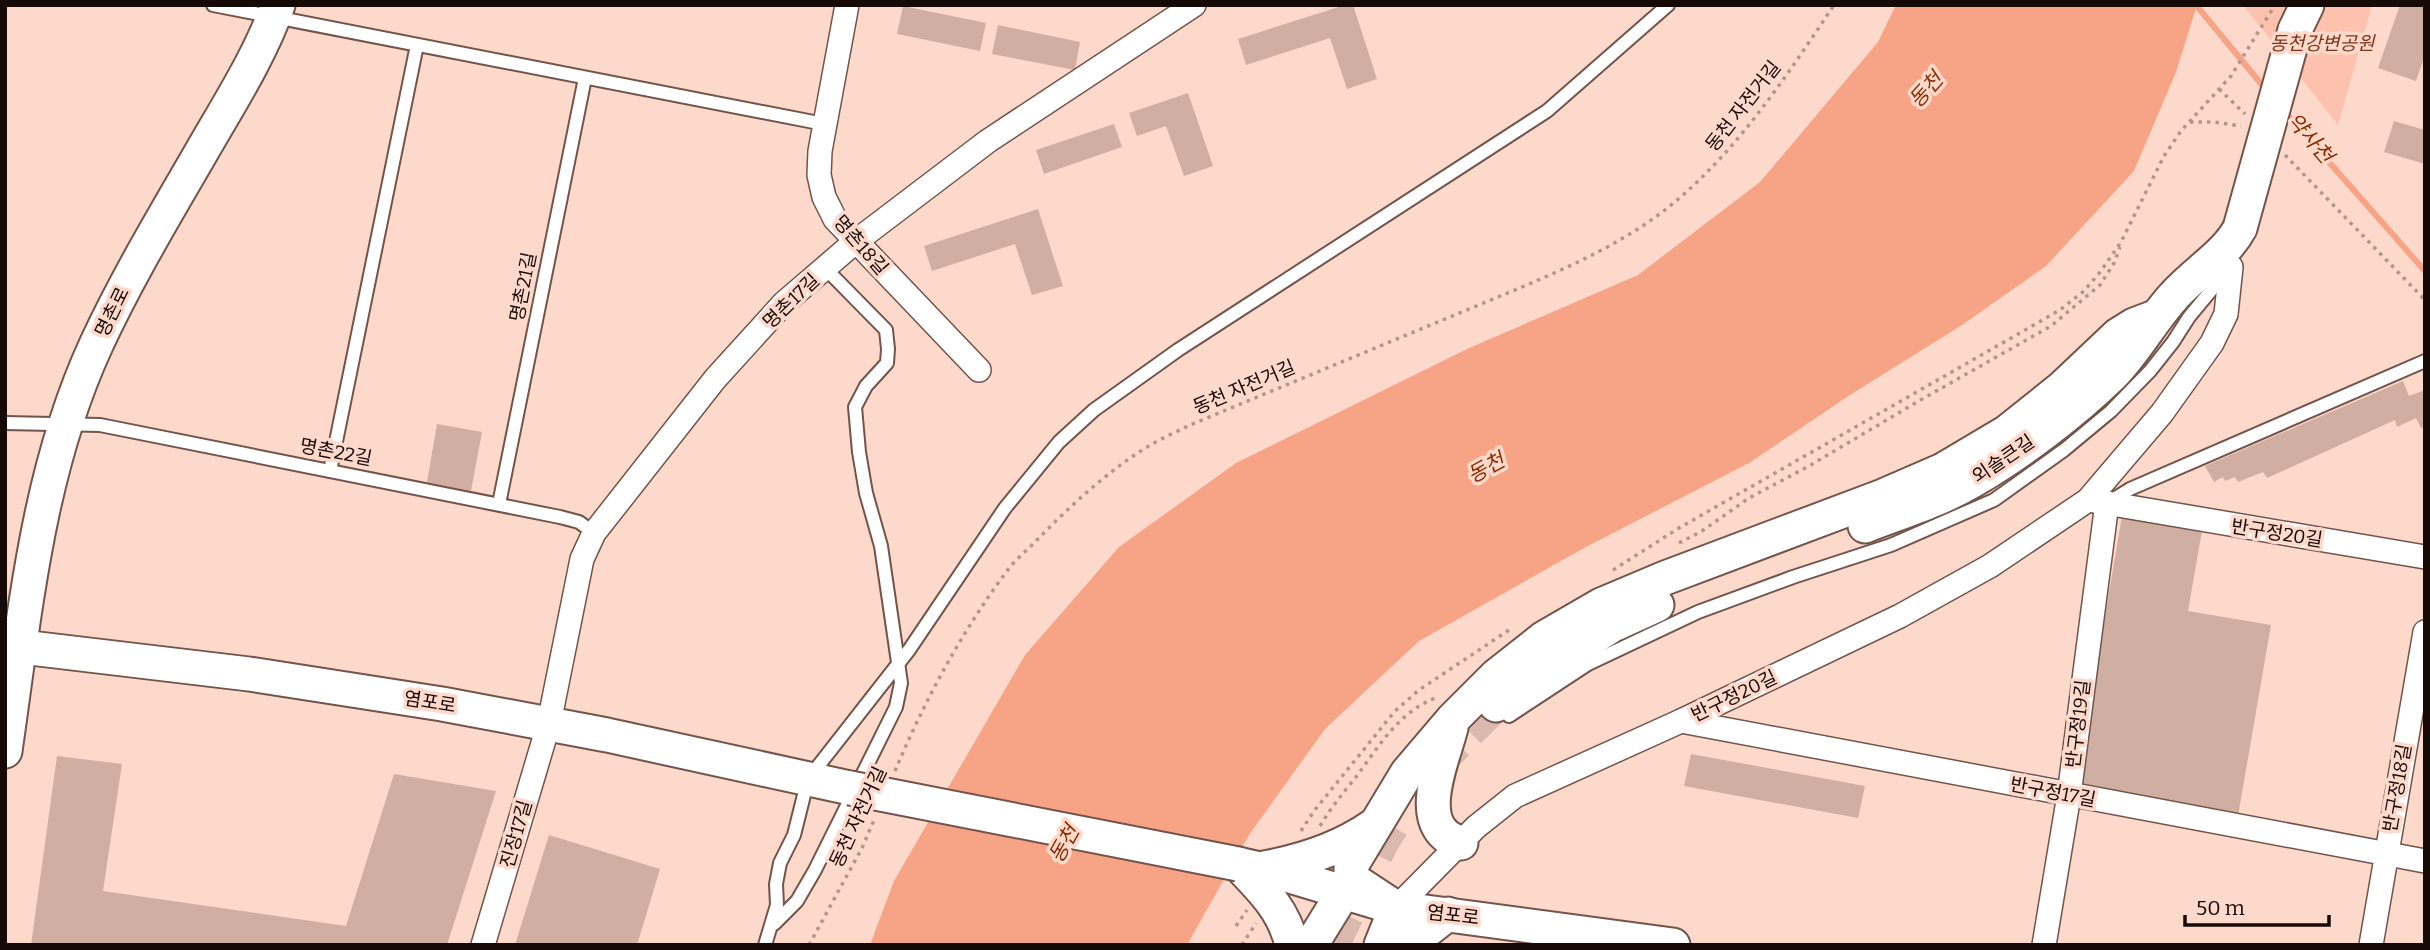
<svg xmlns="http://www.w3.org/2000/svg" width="2430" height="950" viewBox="0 0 2430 950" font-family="Bitter,'Noto Sans KR',serif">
	<rect width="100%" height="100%" fill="#fdd9cc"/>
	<path fill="#fdc2ae" d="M 2243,5 L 2372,5 L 2338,125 Z"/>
	<path fill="#f7a386" d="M 1896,5 L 2197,5 L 2176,72 L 2134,171 L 2046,266 L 1962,325 L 1850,395 L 1749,463 L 1584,548 L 1419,641 L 1325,729 L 1249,835 L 1187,945 L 870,945 L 894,881 L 1025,655 L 1119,547 L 1236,463 L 1467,349 L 1638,275 L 1760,182 L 1878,42 Z"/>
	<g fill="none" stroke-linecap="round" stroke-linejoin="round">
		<g stroke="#f7a386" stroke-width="6">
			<path d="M 2196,5 L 2267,91"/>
			<path d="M 2283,110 L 2425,271"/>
		</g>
	</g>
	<g fill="#d1aea2">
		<path d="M 1345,5 L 1353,5 L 1377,79 L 1347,89 L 1330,38 L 1246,65 L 1238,39 Z"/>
		<path d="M 2400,5 L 2425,5 L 2425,55 L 2416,81 L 2378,68 Z"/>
		<path d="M 903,6 L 986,23 L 980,51 L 897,34 Z"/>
		<path d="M 998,25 L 1080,42 L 1075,70 L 992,54 Z"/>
		<path d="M 1188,93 L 1213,166 L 1184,176 L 1166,126 L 1137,136 L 1129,113 Z"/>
		<path d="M 2394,121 L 2425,130 L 2425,164 L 2384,152 Z"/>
		<path d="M 1114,124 L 1122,147 L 1044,174 L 1036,150 Z"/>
		<path d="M 1038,209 L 1063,286 L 1032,295 L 1015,244 L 932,271 L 924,246 Z"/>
		<path d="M 2403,381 L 2409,396 L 2425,390 L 2425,427 L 2421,428 L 2416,418 L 2397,427 L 2395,420 L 2267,478 L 2263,472 L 2238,482 L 2235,477 L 2225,481 L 2223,477 L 2214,482 L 2205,466 Z"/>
		<path d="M 437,424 L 482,432 L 471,491 L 427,482 Z"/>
		<path d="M 2123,510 L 2203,525 L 2188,611 L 2271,625 L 2237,822 L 2075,793 Z"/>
		<path d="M 1691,754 L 1865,786 L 1858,818 L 1684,786 Z"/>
		<path d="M 57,756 L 122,764 L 103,891 L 346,926 L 394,774 L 496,791 L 447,945 L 31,945 Z"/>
		<path d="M 549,835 L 660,869 L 637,945 L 515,945 Z"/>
	</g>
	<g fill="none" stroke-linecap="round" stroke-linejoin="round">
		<g stroke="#dabaae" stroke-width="33" stroke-dasharray="33 17" stroke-linecap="butt">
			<path d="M 1434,767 L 1496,705"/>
			<path d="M 1333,945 L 1382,843 L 1395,822"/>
		</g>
		<defs>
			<g id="lane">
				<path d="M 213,5 L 824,124"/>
				<path d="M 5,423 L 100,425 L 560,517 L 579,522 L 594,533"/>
				<path d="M 330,471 L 417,45"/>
				<path d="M 2109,502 L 2130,489 L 2425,361"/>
				<path d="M 499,504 L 585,78"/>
				<path d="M 1509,716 L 1588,664 L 1698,612 L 1793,577 L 1891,545 L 1994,500 L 2064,450 L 2111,411 L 2150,371 L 2173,342 L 2189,317 L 2228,270"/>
				<path d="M 774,924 L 797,901 L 815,870 L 896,707 L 901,683 L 881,546 L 866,493 L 859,452 L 855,407 L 866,386 L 887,363 L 888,349 L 886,330 L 825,268"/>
				<path d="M 765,945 L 777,905 L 776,884 L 780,863 L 794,835 L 808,779 L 909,650 L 1005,508 L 1059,442 L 1094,410 L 1178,350 L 1547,111 L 1668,5"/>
			</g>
			<g id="street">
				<path d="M 847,5 L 820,151 L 819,175 L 824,197 L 835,219 L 979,370"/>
				<path d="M 2094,501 L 2425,557"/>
				<path d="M 1681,721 L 2425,861"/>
				<path d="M 1396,908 L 1476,827 L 1515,796 L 1681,721 L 1900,616 L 1990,566 L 2088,500 L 2162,413 L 2212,343 L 2226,314 L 2231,267"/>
				<path d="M 483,945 L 549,723 L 582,559 L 594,533 L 715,379 L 784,303 L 855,242 L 988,141 L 1194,5"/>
				<path d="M 2044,945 L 2069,795 L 2107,503"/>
				<path d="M 2371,945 L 2425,632"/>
			</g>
			<g id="secondary">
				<path d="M 2295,30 L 2307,5"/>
				<path d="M 1865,526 C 1901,512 1938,501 1972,481 C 2019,454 2073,413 2112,375 C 2136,351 2151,321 2174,296 C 2195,272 2226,255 2240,228"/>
				<path d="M 5,645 L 249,674 L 442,704 L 607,735 L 850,788"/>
				<path d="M 1496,705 L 1561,658 L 1611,626 L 1657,605"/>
				<path d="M 1451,728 C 1442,763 1411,829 1461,843"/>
				<path d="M 5,751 C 25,614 37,473 96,345 C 127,278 165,215 202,151 C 229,104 260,56 278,5"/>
				<path d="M 1238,864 L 1290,876 L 1396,908 L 1673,945"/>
				<path d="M 1238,864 C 1262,889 1284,910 1292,945"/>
				<path d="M 1264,868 C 1303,861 1340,849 1373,826"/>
				<path d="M 1311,945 L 1343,893"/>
				<path d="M 1381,945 L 1396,908 L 1355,881 L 1351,874 L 1351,866 L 1407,773 L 1453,719 L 1496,676 L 1544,638 L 1601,605 L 1665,578 L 1883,496 L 1943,470 L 2007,432 L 2062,388 L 2118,335 L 2134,325 L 2155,317"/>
				<path d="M 1408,945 L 1448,914"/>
			</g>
		</defs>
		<use href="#lane" stroke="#72544a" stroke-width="16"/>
		<use href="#street" stroke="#72544a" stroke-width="26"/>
		<use href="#secondary" stroke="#72544a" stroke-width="37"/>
		<g stroke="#b2968c" stroke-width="3.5" stroke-dasharray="3.5 5" stroke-linecap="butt">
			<path d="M 2219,89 L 2245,114"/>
			<path d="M 2190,122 L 2214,122 L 2241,126"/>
			<path d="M 2285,155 L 2425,300"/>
			<path d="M 1679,543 L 1702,531 L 1749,498 L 1809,466 L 1917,402 L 2051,326 L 2100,285 L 2114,263 L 2120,247"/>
			<path d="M 1613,570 L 1679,528 L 2060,310 L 2084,291 L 2101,271 L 2121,242 L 2164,156 L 2181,131 L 2231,76 L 2275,5"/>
			<path d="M 895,771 C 924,702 962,631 1007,571 C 1014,561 1024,553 1033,544 C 1067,509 1105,473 1147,447 C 1160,439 1176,432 1190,425 L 1522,287 C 1576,264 1631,239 1676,201 C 1740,147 1788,74 1834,5"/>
			<path d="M 1320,826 C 1330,809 1343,793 1356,777 C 1379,746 1400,710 1438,697"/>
			<path d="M 1301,831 L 1314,811 L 1395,711 L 1419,690 L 1509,630"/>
			<path d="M 1236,926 L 1247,910"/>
			<path d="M 809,945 L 862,848 L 874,820"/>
			<path d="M 1242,945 L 1256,923"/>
		</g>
		<use href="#lane" stroke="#fff" stroke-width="12"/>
		<use href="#street" stroke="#fff" stroke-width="23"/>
		<use href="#secondary" stroke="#fff" stroke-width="33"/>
		<defs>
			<g id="secondary-bridge">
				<path d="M 2240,228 L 2295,30"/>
				<path d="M 850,788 L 1238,864"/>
			</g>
		</defs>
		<use href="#secondary-bridge" stroke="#72544a" stroke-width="37" stroke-linecap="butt"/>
		<use href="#secondary-bridge" stroke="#fff" stroke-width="33"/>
	</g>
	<g text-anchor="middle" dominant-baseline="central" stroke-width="7" stroke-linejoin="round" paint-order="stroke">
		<g font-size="19" font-style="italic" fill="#7e3418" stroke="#fdd9cc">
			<text x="2322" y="43">동천강변공원</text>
		</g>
		<g font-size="19" fill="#160a07" stroke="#fdd9cc">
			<text transform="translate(1743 106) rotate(-52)">동천 자전거길</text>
			<text transform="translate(861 245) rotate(49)">명촌18길</text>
			<text transform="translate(523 287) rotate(-79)">명촌21길</text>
			<text transform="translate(791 301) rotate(-44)">명촌17길</text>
			<text transform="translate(112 312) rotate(-64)">명촌로</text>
			<text transform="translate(1244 387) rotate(-23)">동천 자전거길</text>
			<text transform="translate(336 452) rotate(11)">명촌22길</text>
			<text transform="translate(2003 459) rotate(-34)">외솔큰길</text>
			<text transform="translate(2277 533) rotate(9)">반구정20길</text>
			<text transform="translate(1734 696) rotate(-26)">반구정20길</text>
			<text transform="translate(430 702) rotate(9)">염포로</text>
			<text transform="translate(2078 724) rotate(-83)">반구정19길</text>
			<text transform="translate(2397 788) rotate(-80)">반구정18길</text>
			<text transform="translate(2053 792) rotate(11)">반구정17길</text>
			<text transform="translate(858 817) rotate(-65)">동천 자전거길</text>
			<text transform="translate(516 834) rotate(-74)">진장17길</text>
			<text transform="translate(1453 915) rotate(7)">염포로</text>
		</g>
		<g font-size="21" font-style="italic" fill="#8c2d00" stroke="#fdd9cc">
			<text transform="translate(1926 90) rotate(-48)">동천</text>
			<text transform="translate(2310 138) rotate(49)">약사천</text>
			<text transform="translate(1486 468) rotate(-29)">동천</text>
			<text transform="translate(1064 844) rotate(-61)">동천</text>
		</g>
	</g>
	<rect width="2430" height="950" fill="none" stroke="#160a07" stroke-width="14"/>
	<path d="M2185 915v10h144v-10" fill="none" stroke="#160a07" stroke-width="3.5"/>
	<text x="2196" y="915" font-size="21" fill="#160a07" stroke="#fdd9cc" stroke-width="5" paint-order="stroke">50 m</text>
</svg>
